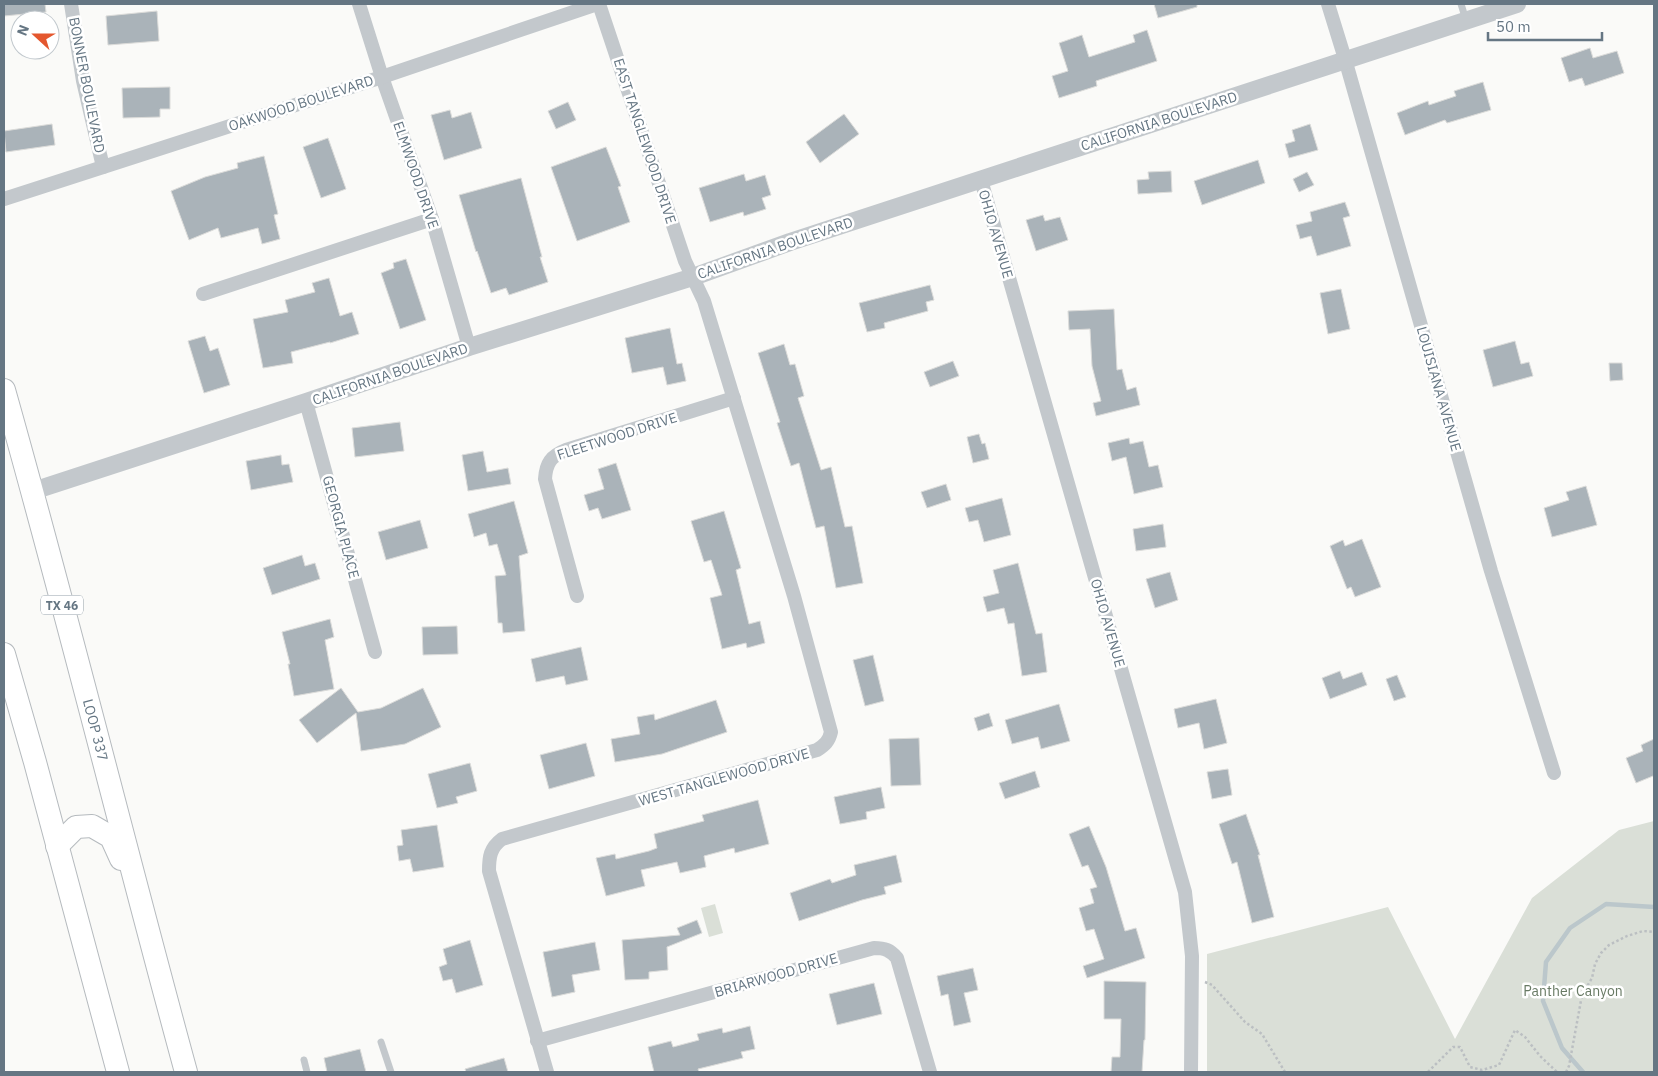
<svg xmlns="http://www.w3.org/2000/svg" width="1658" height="1076" viewBox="0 0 1658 1076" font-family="'IBM Plex Sans',sans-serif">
	<rect width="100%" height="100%" fill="#fafaf8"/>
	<g fill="#dadfd7">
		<path d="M 1654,821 L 1654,1072 L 1207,1072 L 1207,954 L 1388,907 L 1455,1039 L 1532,898 L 1619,830 Z"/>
		<path d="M 715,904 L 723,933 L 709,937 L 701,908 Z"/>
	</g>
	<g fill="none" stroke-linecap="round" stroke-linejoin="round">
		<path stroke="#bbc7cb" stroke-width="4.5" d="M 1583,1072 L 1562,1048 L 1543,1001 L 1546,962 L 1570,928 L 1606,904 L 1654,907"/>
	</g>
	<g fill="#aab3b9" stroke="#dcdcda">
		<path d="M 4,4 L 45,4 L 46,12 L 4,16 Z"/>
		<path d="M 1154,4 L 1197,4 L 1197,7 L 1158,18 Z"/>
		<path d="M 157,11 L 159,41 L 108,45 L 106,16 Z"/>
		<path d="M 1147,30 L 1157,61 L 1096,81 L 1097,86 L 1059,98 L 1052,76 L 1068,71 L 1059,43 L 1082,35 L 1089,57 L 1135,42 L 1133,35 Z"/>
		<path d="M 1590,48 L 1593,58 L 1617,51 L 1624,73 L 1585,86 L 1582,78 L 1569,82 L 1561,58 Z"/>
		<path d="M 1483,82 L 1491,110 L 1447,123 L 1445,120 L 1405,135 L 1397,113 L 1428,101 L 1429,105 L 1456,96 L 1454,91 Z"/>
		<path d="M 170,87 L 170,109 L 160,109 L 160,117 L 123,118 L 122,88 Z"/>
		<path d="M 568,102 L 576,120 L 556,129 L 548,111 Z"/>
		<path d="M 450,110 L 452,118 L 471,112 L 482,148 L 444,160 L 431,115 Z"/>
		<path d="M 844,114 L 859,134 L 820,163 L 806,142 Z"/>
		<path d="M 52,124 L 55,145 L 6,152 L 4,131 Z"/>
		<path d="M 1310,124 L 1318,150 L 1289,158 L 1285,144 L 1295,141 L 1292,130 Z"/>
		<path d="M 328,138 L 346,189 L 321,198 L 303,147 Z"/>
		<path d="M 606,147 L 621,186 L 618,187 L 630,222 L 577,241 L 551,167 Z"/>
		<path d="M 264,156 L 278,214 L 274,215 L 280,239 L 262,244 L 258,228 L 221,238 L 218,228 L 189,240 L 171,191 L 205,177 L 238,168 L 237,163 Z"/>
		<path d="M 1258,160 L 1265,183 L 1202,205 L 1194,181 Z"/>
		<path d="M 1171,171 L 1172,192 L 1138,194 L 1137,180 L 1149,179 L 1148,172 Z"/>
		<path d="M 1307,172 L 1314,185 L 1299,192 L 1293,179 Z"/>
		<path d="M 744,174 L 746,181 L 765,175 L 771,195 L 762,198 L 766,209 L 744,216 L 743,212 L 710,222 L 699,188 Z"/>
		<path d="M 521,178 L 542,257 L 540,257 L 548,282 L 509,295 L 506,288 L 491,293 L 477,251 L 476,252 L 459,195 Z"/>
		<path d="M 1345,202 L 1350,216 L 1343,218 L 1351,246 L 1317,256 L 1311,236 L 1300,239 L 1296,225 L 1312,221 L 1310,212 Z"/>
		<path d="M 1043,215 L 1045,221 L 1060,217 L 1068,240 L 1036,251 L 1026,220 Z"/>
		<path d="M 406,259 L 426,320 L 400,329 L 381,273 L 394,268 L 393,263 Z"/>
		<path d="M 329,278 L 340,316 L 352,312 L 359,334 L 330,343 L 330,342 L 291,352 L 293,363 L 263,368 L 253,319 L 288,312 L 285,300 L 315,292 L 312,283 Z"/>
		<path d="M 930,285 L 934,300 L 926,302 L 928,311 L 884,323 L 885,328 L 867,332 L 859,303 Z"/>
		<path d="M 1341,289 L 1350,329 L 1328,334 L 1320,293 Z"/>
		<path d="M 1114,309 L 1117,370 L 1122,369 L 1127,390 L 1136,387 L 1140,405 L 1096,416 L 1093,403 L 1101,401 L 1092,366 L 1090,329 L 1069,330 L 1068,311 Z"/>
		<path d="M 670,328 L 677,364 L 682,363 L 686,381 L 667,385 L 663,367 L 632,373 L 625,338 Z"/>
		<path d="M 205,336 L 210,351 L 218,348 L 230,385 L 204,393 L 188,341 Z"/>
		<path d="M 1515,341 L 1521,364 L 1529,362 L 1533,376 L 1493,387 L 1483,350 Z"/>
		<path d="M 784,344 L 790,365 L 795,364 L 804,396 L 798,398 L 821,470 L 831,467 L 845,527 L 852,526 L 863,583 L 836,588 L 824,526 L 816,528 L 799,463 L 791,466 L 777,423 L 780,422 L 758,353 Z"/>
		<path d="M 953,361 L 959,376 L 930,387 L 924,372 Z"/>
		<path d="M 1609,363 L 1622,363 L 1623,380 L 1610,381 Z"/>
		<path d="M 400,422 L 404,451 L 355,457 L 352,428 Z"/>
		<path d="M 979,434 L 982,444 L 985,443 L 989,459 L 973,463 L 967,437 Z"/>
		<path d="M 1129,438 L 1130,444 L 1143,441 L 1149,467 L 1158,465 L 1163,487 L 1134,494 L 1126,457 L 1112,461 L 1108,443 Z"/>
		<path d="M 483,451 L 487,472 L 508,468 L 511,484 L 468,491 L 462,455 Z"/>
		<path d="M 281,455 L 282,465 L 289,464 L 293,482 L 251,490 L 246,461 Z"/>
		<path d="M 616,463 L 631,510 L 602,519 L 598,508 L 589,511 L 584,495 L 604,489 L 598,469 Z"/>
		<path d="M 946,484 L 951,500 L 927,508 L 921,492 Z"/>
		<path d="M 1586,486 L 1597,525 L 1552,537 L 1544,508 L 1569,500 L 1566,492 Z"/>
		<path d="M 1002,498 L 1011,535 L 984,542 L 978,520 L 969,522 L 965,508 Z"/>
		<path d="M 514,501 L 528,553 L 519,556 L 525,631 L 503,633 L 502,623 L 498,623 L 495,576 L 506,575 L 497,544 L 489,546 L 486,533 L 474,537 L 468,514 Z"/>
		<path d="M 724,511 L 741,568 L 736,570 L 749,624 L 760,621 L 765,643 L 747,648 L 746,643 L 722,649 L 710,598 L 722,595 L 711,560 L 704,562 L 691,521 Z"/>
		<path d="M 420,520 L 428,548 L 386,560 L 378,532 Z"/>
		<path d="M 1163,524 L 1166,547 L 1136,551 L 1133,529 Z"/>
		<path d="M 1362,539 L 1381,587 L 1355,597 L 1351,587 L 1347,589 L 1330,546 L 1343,540 L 1345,546 Z"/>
		<path d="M 302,555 L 305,566 L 315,563 L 320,579 L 272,595 L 263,568 Z"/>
		<path d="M 1018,563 L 1036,634 L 1042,633 L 1047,672 L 1022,676 L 1014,623 L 1008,624 L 1004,608 L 987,612 L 983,597 L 999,593 L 993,570 Z"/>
		<path d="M 1170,572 L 1178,600 L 1155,608 L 1146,579 Z"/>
		<path d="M 330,619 L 334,637 L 325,640 L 334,689 L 294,696 L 288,664 L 290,664 L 282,632 Z"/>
		<path d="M 457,626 L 458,654 L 423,655 L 422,627 Z"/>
		<path d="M 581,647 L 588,680 L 566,685 L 564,676 L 536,682 L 531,659 Z"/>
		<path d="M 873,655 L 884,701 L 865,706 L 853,660 Z"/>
		<path d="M 1340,671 L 1343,679 L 1362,672 L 1367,685 L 1330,699 L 1322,678 Z"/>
		<path d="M 1397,675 L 1406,697 L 1394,701 L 1386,679 Z"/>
		<path d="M 341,688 L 358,712 L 381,708 L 423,688 L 441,727 L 405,744 L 361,751 L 356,713 L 317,743 L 299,720 Z"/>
		<path d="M 1216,699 L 1227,743 L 1204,749 L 1199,723 L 1178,728 L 1174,709 Z"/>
		<path d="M 716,700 L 727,732 L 662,754 L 615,762 L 611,739 L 640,734 L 637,717 L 654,714 L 655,720 Z"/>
		<path d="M 1059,704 L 1070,741 L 1041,749 L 1038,737 L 1012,744 L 1005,720 Z"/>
		<path d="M 989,713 L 993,726 L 978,731 L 974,718 Z"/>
		<path d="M 919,738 L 921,785 L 891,786 L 889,739 Z"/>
		<path d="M 1654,739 L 1654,777 L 1653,776 L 1636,783 L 1626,758 L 1643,751 L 1641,745 Z"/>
		<path d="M 586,743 L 595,776 L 549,789 L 540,755 Z"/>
		<path d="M 470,763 L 477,791 L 456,797 L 458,803 L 437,808 L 428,774 Z"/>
		<path d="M 1228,769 L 1232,795 L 1212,799 L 1207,772 Z"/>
		<path d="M 1035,771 L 1040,787 L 1005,799 L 999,783 Z"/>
		<path d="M 881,787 L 885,808 L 866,812 L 867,819 L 840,824 L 834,797 Z"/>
		<path d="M 758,800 L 769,844 L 735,853 L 734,848 L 704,856 L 706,867 L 680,873 L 677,862 L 641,870 L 645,886 L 606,896 L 596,858 L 615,854 L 616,859 L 649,851 L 657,848 L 654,834 L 704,821 L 702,815 Z"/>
		<path d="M 1246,814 L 1260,855 L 1258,855 L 1274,917 L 1252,923 L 1237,862 L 1232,864 L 1219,824 Z"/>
		<path d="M 437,825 L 444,867 L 413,872 L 410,859 L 399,861 L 397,846 L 403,845 L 401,830 Z"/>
		<path d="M 1089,826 L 1106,867 L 1125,931 L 1136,928 L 1145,958 L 1087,978 L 1083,966 L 1104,959 L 1094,929 L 1086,931 L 1079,908 L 1094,903 L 1090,889 L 1097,887 L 1088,865 L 1082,867 L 1069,834 Z"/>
		<path d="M 896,855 L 902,882 L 884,887 L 886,894 L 862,900 L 799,921 L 790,893 L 830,879 L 832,883 L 856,875 L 854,865 Z"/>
		<path d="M 697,920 L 702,933 L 667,947 L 668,970 L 649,972 L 649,979 L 625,980 L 622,940 L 680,935 L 677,928 Z"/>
		<path d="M 470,940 L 483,985 L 456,993 L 452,979 L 443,981 L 439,967 L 447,964 L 443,949 Z"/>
		<path d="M 595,942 L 600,970 L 572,975 L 575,992 L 552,997 L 543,952 Z"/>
		<path d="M 973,968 L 978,990 L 964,993 L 971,1022 L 954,1026 L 948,994 L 941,996 L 937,976 Z"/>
		<path d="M 1104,981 L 1146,982 L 1145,1040 L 1144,1040 L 1142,1072 L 1111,1072 L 1112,1057 L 1120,1057 L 1121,1019 L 1104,1019 Z"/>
		<path d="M 874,983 L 882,1014 L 837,1025 L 829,994 Z"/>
		<path d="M 750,1026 L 755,1049 L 741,1052 L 743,1058 L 698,1069 L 699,1072 L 654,1072 L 648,1047 L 671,1041 L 673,1047 L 699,1040 L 697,1034 L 722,1028 L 723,1033 Z"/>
		<path d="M 360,1049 L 366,1072 L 327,1072 L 324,1058 Z"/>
		<path d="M 504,1058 L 508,1072 L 466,1072 L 465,1069 Z"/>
	</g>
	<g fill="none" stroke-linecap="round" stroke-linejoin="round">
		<defs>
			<g id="primary">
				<path id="s1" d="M 4,390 C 68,616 124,845 186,1072"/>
				<path d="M 4,654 L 35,762 L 118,1072"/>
				<path d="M 57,846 L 76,827 L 92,826 L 111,837 L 121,859"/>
			</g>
		</defs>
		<use href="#primary" stroke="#b5babe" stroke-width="24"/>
		<g stroke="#bbbfc2" stroke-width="2.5" stroke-dasharray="2.5 2.5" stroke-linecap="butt">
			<path d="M 1205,982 L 1212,985 L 1245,1022 L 1262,1034 L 1285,1072"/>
			<path d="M 1428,1072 L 1453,1047 L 1460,1047 L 1470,1067 L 1482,1070 L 1499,1065 L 1515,1030 L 1525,1037 L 1540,1056 L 1557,1072"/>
			<path d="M 1566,1072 L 1569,1066 L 1582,995 L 1592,978 L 1595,964 L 1601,953 L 1609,945 L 1627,936 L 1643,931 L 1654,932"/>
		</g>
		<g stroke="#c3c8cc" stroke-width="7">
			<path d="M 1461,4 L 1466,20"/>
			<path d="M 381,1042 L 391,1072"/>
			<path d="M 304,1060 L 307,1072"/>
		</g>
		<g stroke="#c3c8cc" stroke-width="14">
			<path d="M 71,4 L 83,81 L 103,167"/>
			<path d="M 359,4 L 382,77 L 432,219 L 469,347"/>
			<path d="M 1328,4 L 1345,59 L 1491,571 L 1554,773"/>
			<path d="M 981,180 L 1185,892 L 1192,956 L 1191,1072"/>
			<path d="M 4,199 L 382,77 L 597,4"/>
			<path d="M 203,294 L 432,219"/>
			<path d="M 306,402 L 375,652"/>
			<path d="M 577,596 L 545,479 C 546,463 551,456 566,450 L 734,398"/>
			<path d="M 537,1041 L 874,948 C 885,948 890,950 897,958 L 930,1072"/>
			<path d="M 547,1072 L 489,871 C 489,857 490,848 502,839 L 817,750 C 825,745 829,741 831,732 L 794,596 L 704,301 L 685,261 L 599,4"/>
		</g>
		<path stroke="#c3c8cc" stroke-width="18" d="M 33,491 L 306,402 L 469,347 L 693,277 L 790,242 L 1517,4"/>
		<use href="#primary" stroke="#fff" stroke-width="22"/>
	</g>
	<g text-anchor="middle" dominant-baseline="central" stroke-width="5" stroke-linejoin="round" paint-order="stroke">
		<rect fill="#fff" stroke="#939fa8" stroke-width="1" x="41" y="595.5" width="42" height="19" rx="4"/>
		<g font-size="12" font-weight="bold" fill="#657683">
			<text x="62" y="605">TX 46</text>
		</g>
		<g font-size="14" fill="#657683" stroke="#fff">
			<text transform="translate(87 85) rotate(79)">BONNER BOULEVARD</text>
			<text transform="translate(301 103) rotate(-18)">OAKWOOD BOULEVARD</text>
			<text transform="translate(1159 121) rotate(-18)">CALIFORNIA BOULEVARD</text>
			<text transform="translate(645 141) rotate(72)">EAST TANGLEWOOD DRIVE</text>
			<text transform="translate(416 175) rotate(71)">ELMWOOD DRIVE</text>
			<text transform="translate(996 234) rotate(74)">OHIO AVENUE</text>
			<text transform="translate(775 248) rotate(-19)">CALIFORNIA BOULEVARD</text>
			<text transform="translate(390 374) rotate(-19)">CALIFORNIA BOULEVARD</text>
			<text transform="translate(1439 389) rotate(74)">LOUISIANA AVENUE</text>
			<text transform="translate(617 436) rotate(-18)">FLEETWOOD DRIVE</text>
			<text transform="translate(341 527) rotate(75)">GEORGIA PLACE</text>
			<text transform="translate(1108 623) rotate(74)">OHIO AVENUE</text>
			<text stroke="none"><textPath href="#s1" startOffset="352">LOOP 337</textPath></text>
			<text transform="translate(724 777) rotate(-16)">WEST TANGLEWOOD DRIVE</text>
			<text transform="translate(776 975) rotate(-16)">BRIARWOOD DRIVE</text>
		</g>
		<g font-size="14" fill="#687a64" stroke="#fff">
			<text x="1573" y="991">Panther Canyon</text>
		</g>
	</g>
	<rect width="1658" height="1076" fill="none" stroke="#657683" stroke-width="10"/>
	<g transform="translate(35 35) rotate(291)"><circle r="24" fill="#ffffff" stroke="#c1c8cd"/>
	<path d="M0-4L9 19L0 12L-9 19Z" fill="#e4572e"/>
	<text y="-8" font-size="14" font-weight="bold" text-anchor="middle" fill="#657683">N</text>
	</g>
	<path d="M1488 32v8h114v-8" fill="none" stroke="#657683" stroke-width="2.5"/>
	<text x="1496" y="32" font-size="15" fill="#657683" stroke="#ffffff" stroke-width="4" paint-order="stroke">50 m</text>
</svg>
